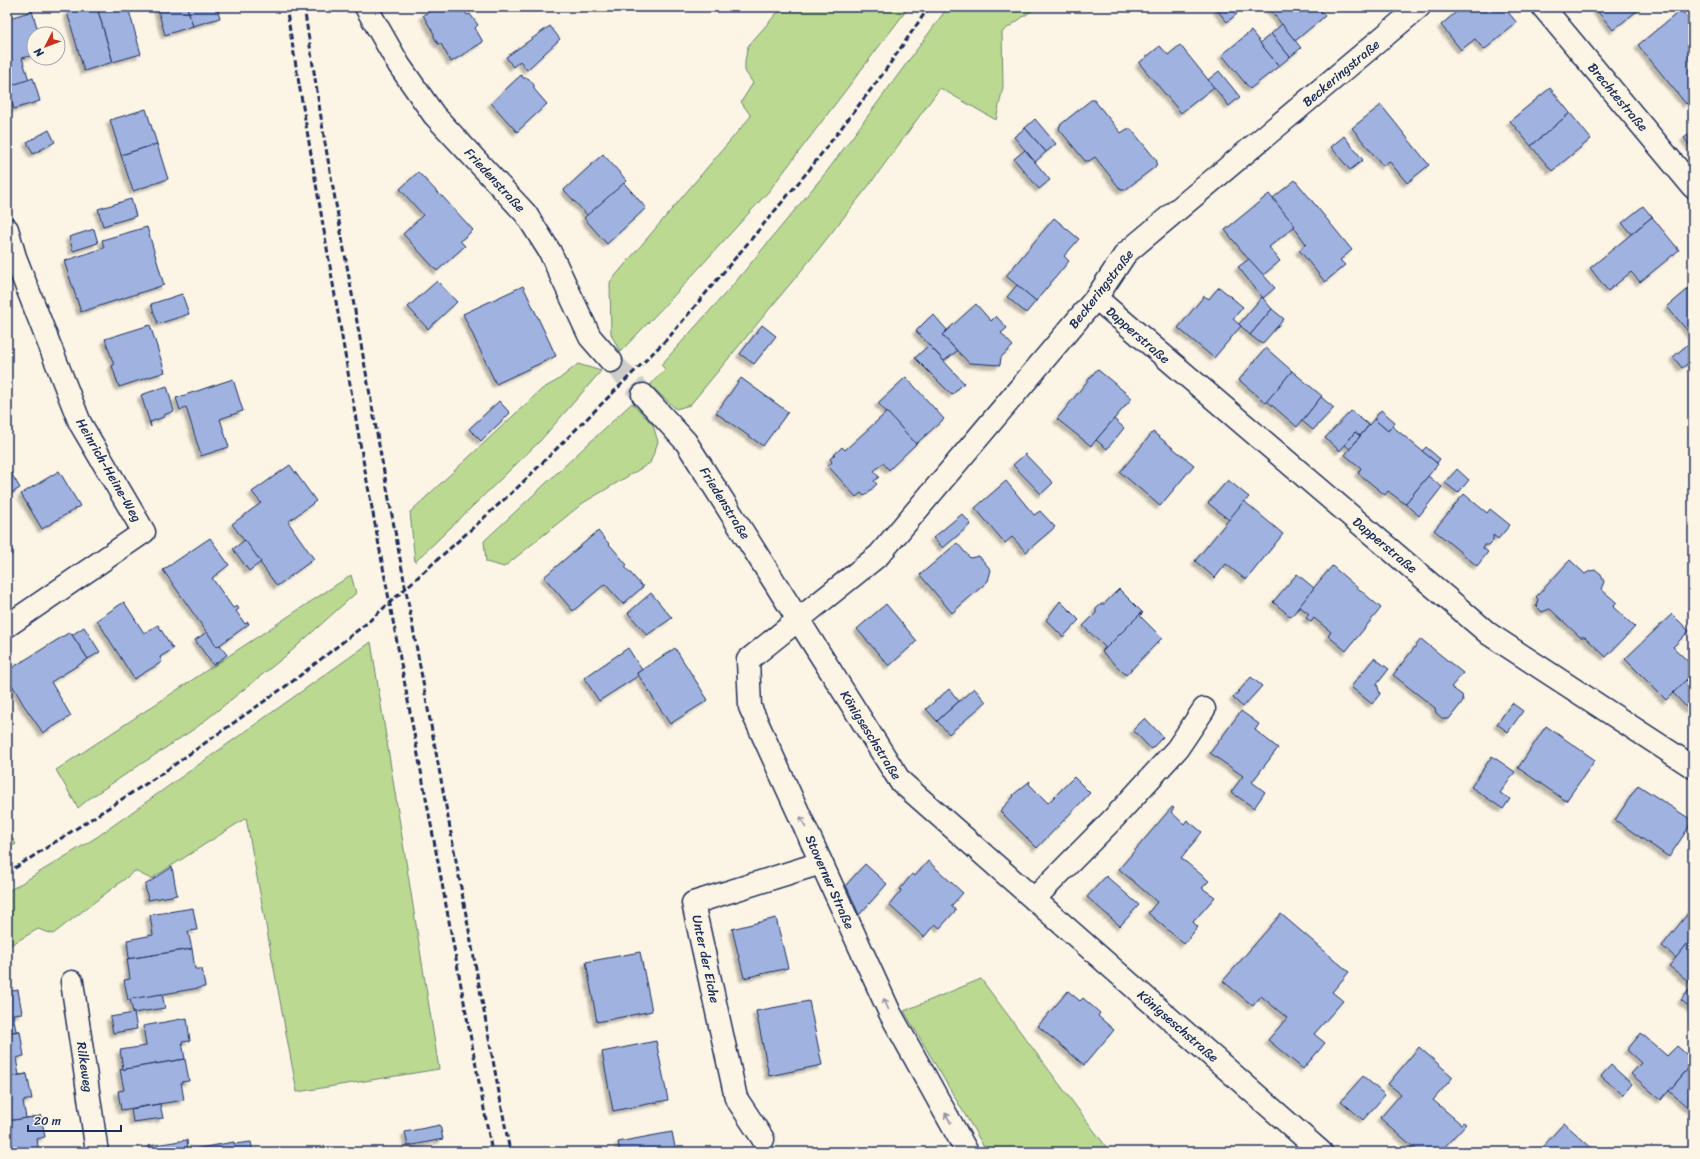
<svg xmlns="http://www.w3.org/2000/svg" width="1700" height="1159" viewBox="0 0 1700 1159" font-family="Sriracha,sans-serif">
	<defs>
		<filter id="shadow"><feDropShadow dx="-3.5" dy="3.5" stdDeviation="1" flood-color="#0004"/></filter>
	</defs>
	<rect width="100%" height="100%" fill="#fcf5e5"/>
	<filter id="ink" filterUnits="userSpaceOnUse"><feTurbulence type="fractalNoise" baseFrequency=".025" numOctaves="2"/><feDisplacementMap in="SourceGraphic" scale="8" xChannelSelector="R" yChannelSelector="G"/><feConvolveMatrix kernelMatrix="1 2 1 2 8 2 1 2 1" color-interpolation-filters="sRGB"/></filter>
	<g filter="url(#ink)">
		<g fill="#bcd991" stroke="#6c8478">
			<path d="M 795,7 L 909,7 L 769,191 L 670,300 L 620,352 L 611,334 L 610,282 L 751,116 L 741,102 L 753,83 L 745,71 L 745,61 L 748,46 L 777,13 Z"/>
			<path d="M 948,7 L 1035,7 L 1034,9 L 1002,32 L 1003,87 L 996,120 L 940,88 L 870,184 L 810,260 L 690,405 L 676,409 L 650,385 L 665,369 L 661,365 L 732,286 L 828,170 Z"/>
			<path d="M 578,364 L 601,371 L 540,441 L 415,562 L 410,512 L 542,389 L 558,380 Z"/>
			<path d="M 632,403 L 653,425 L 658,442 L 650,463 L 583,503 L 504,567 L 486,562 L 484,541 Z"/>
			<path d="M 351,575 L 356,593 L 288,654 L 197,727 L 90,798 L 78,808 L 56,770 Z"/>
			<path d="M 371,642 L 439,1069 L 297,1092 L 246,818 L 151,879 L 135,871 L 53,934 L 38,929 L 7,947 L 7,892 L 97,837 Z"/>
			<path d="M 7,830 L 16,844 L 7,849 Z"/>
			<path d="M 981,979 L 1110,1152 L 987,1152 L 904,1011 Z"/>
		</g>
		<g fill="#a0b2e0" stroke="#1b2f5e" filter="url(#shadow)">
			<path d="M 84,7 L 97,7 L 113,62 L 84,71 L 67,12 Z"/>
			<path d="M 97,7 L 128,7 L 141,54 L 113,62 Z"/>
			<path d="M 157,7 L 187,7 L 193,26 L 165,35 Z"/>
			<path d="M 187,7 L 217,7 L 220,18 L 193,26 Z"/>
			<path d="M 437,7 L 462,7 L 467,15 L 470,14 L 478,25 L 475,28 L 483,42 L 451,62 L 441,44 L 438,44 L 434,37 L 434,34 L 423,15 Z"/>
			<path d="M 1220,7 L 1231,7 L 1237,14 L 1227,22 L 1217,10 Z"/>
			<path d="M 1268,7 L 1318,7 L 1325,16 L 1295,41 Z"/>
			<path d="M 1462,7 L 1504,7 L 1517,23 L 1484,50 L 1475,39 L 1461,50 L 1441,25 Z"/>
			<path d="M 1594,7 L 1642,7 L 1613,30 Z"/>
			<path d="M 1681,10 L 1693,24 L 1693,98 L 1686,104 L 1638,45 Z"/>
			<path d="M 32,11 L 39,34 L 34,34 L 34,55 L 22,58 L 29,80 L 7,87 L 7,19 Z"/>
			<path d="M 1282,24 L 1301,48 L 1290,57 L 1271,34 Z"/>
			<path d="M 550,26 L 560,39 L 527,70 L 520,61 L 513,67 L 506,57 Z"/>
			<path d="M 1251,31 L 1279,66 L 1250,89 L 1222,55 Z"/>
			<path d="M 1271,34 L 1290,57 L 1279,66 L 1260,43 Z"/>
			<path d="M 1180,45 L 1214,87 L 1181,113 L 1139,63 L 1160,46 L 1168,55 Z"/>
			<path d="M 1219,71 L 1240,97 L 1229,106 L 1208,80 Z"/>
			<path d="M 521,75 L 523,78 L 528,78 L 534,85 L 534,89 L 547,104 L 517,132 L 491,103 Z"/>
			<path d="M 33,78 L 40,101 L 14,109 L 7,87 Z"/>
			<path d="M 1550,88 L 1570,113 L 1531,146 L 1510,121 Z"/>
			<path d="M 1091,100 L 1094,100 L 1121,133 L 1127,129 L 1131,129 L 1157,161 L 1156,166 L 1125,190 L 1121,190 L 1095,157 L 1089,161 L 1085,161 L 1059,129 L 1060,125 Z"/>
			<path d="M 1381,105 L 1429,165 L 1407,183 L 1389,161 L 1383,166 L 1352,128 Z"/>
			<path d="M 146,109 L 157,144 L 121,155 L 110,120 Z"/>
			<path d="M 1570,113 L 1591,139 L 1552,171 L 1531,146 Z"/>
			<path d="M 1035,119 L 1056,144 L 1046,152 L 1025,128 Z"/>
			<path d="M 1025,128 L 1046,152 L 1035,162 L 1014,137 Z"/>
			<path d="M 49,130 L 55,142 L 33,154 L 27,142 Z"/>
			<path d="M 1693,131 L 1693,149 L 1684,138 Z"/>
			<path d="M 1344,136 L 1363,160 L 1350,170 L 1331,147 Z"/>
			<path d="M 157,144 L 168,179 L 133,191 L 121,155 Z"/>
			<path d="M 1025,150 L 1050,180 L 1039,189 L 1014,159 Z"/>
			<path d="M 603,154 L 627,181 L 588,216 L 564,190 Z"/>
			<path d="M 418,172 L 442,197 L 442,196 L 473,230 L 460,241 L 465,246 L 437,271 L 403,234 L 423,215 L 400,189 Z"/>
			<path d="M 1295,180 L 1352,250 L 1340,260 L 1345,265 L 1325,282 L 1299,250 L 1306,244 L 1273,198 Z"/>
			<path d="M 624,183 L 646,208 L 607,244 L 584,218 Z"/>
			<path d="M 1269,194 L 1295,226 L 1269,247 L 1280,261 L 1262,276 L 1225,230 Z"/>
			<path d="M 131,199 L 136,216 L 103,226 L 98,209 Z"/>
			<path d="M 1643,206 L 1652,217 L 1631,234 L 1622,223 Z"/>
			<path d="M 1652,217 L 1679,250 L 1640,282 L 1631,272 L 1608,291 L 1590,268 Z"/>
			<path d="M 1054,218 L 1079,239 L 1064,256 L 1069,261 L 1036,301 L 1006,276 Z"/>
			<path d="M 147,227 L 164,285 L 81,312 L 64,261 L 104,248 L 102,240 Z"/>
			<path d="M 94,229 L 98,243 L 73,251 L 69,237 Z"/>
			<path d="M 1249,259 L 1275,288 L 1263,298 L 1238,267 Z"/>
			<path d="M 437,281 L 457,302 L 428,329 L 408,307 Z"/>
			<path d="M 1017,285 L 1036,301 L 1026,313 L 1007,297 Z"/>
			<path d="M 1693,285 L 1693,337 L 1667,307 Z"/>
			<path d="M 523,286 L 556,356 L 496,384 L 463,314 Z"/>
			<path d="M 1219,287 L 1243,307 L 1233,319 L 1241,326 L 1214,358 L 1178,328 L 1204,296 L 1209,299 Z"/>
			<path d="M 182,294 L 189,314 L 158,324 L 151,304 Z"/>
			<path d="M 1262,297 L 1272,309 L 1250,335 L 1239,324 Z"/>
			<path d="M 976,304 L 991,321 L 996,316 L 1007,328 L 1001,333 L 1013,346 L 1001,357 L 1000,365 L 969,363 L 942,335 Z"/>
			<path d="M 1272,309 L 1284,319 L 1262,344 L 1250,335 Z"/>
			<path d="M 933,314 L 947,330 L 942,335 L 957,351 L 944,361 L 916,331 Z"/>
			<path d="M 150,325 L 165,372 L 119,387 L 112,366 L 114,365 L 105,339 Z"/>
			<path d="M 762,325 L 776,336 L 754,364 L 740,354 Z"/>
			<path d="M 1693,340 L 1693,360 L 1682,368 L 1673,357 Z"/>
			<path d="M 929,345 L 964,383 L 952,395 L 915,358 Z"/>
			<path d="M 1266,348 L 1292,371 L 1266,403 L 1239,380 Z"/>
			<path d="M 1097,369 L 1132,398 L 1091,446 L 1057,419 Z"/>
			<path d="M 1292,371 L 1322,396 L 1297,427 L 1267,401 Z"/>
			<path d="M 906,377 L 944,419 L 916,444 L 878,403 Z"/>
			<path d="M 741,378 L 788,412 L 763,446 L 716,413 Z"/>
			<path d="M 233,379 L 243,411 L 220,419 L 229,447 L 201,456 L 186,407 L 180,410 L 176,398 Z"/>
			<path d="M 167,386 L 174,411 L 164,415 L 164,417 L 150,422 L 151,427 L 141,395 Z"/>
			<path d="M 1321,397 L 1334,408 L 1313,430 L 1302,421 Z"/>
			<path d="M 499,401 L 510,413 L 481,441 L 469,429 Z"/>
			<path d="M 1381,410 L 1395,422 L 1388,431 L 1374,419 Z"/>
			<path d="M 1351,411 L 1369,425 L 1360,436 L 1355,432 L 1340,451 L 1325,438 Z"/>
			<path d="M 887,412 L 916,444 L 889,470 L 883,463 L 874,471 L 879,477 L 874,481 L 877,484 L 864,496 L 861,493 L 856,497 L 828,466 L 832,462 L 830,459 L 842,447 L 845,450 Z"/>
			<path d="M 1114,419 L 1124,428 L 1107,449 L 1096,440 Z"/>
			<path d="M 1374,419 L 1388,431 L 1392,426 L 1438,464 L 1405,504 L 1388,491 L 1385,495 L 1358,473 L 1361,468 L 1345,455 Z"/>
			<path d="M 1153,432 L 1194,465 L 1160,506 L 1120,472 Z"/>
			<path d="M 1355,432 L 1360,436 L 1350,449 L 1345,445 Z"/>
			<path d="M 1426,447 L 1440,459 L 1437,463 L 1422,451 Z"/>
			<path d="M 1025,454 L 1053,483 L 1041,494 L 1013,465 Z"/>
			<path d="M 290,465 L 316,501 L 288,522 L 314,559 L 277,586 L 232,524 L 261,503 L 252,492 Z"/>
			<path d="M 7,466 L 20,488 L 7,496 Z"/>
			<path d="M 1457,469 L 1469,480 L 1458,493 L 1445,483 Z"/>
			<path d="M 59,471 L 80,506 L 42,529 L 21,494 Z"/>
			<path d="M 1428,476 L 1442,487 L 1419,516 L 1405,504 Z"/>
			<path d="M 1228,480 L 1249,497 L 1229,520 L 1208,503 Z"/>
			<path d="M 1006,481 L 1034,515 L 1040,511 L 1055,527 L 1026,552 L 1012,537 L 1005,543 L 975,508 Z"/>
			<path d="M 1464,494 L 1487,513 L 1490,509 L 1510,525 L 1498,539 L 1493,535 L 1493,541 L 1489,545 L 1484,545 L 1483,548 L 1488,552 L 1477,566 L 1434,530 Z"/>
			<path d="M 1244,501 L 1283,534 L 1246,580 L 1226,564 L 1215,578 L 1195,561 Z"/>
			<path d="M 962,514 L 971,524 L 943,548 L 933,538 Z"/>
			<path d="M 598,531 L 627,565 L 625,567 L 642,586 L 644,586 L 623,604 L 605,584 L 573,611 L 544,577 Z"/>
			<path d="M 210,538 L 229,565 L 212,578 L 233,608 L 237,606 L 239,609 L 236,611 L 245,624 L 248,622 L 249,624 L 217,647 L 163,570 Z"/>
			<path d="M 245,540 L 261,562 L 249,571 L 233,549 Z"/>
			<path d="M 7,542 L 14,553 L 7,557 Z"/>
			<path d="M 957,543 L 970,558 L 979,556 L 991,570 L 988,581 L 952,613 L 920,575 Z"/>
			<path d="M 1570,560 L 1585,574 L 1590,571 L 1596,570 L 1601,574 L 1604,582 L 1601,589 L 1617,603 L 1613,607 L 1635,627 L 1606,657 L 1585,637 L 1580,637 L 1550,609 L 1542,612 L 1536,606 L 1538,599 L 1536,597 Z"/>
			<path d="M 1332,566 L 1381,608 L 1346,651 L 1328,636 L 1331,632 L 1314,618 L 1311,622 L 1306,618 L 1309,614 L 1300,607 L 1297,610 L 1296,609 Z"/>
			<path d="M 1297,574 L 1314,588 L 1291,617 L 1273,602 Z"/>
			<path d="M 1119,589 L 1142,612 L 1102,652 L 1105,647 L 1083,626 L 1096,613 L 1096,609 L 1101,604 L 1104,604 Z"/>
			<path d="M 651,593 L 672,618 L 647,635 L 628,613 Z"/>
			<path d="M 1060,601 L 1079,620 L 1063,637 L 1046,620 Z"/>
			<path d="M 124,602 L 144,633 L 158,625 L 173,649 L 160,657 L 162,662 L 134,679 L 97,620 Z"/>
			<path d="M 886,604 L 917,641 L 889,666 L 857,629 Z"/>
			<path d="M 1142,612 L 1143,613 L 1140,616 L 1162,638 L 1126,675 L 1102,652 Z"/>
			<path d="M 1672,614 L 1689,631 L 1673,647 L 1693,666 L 1693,673 L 1666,700 L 1625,659 Z"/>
			<path d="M 84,627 L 100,652 L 88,659 L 72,635 Z"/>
			<path d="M 70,632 L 88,659 L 51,682 L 71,716 L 43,733 L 23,704 L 7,676 L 7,671 Z"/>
			<path d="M 207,632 L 217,647 L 220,645 L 227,655 L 213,665 L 195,640 Z"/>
			<path d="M 1421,639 L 1463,673 L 1451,687 L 1462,695 L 1463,701 L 1449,719 L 1443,719 L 1436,713 L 1435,708 L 1393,675 Z"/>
			<path d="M 628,648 L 642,670 L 637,673 L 638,676 L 599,701 L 584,678 Z"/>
			<path d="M 675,648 L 708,700 L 670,724 L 637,673 Z"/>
			<path d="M 1374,658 L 1389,669 L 1377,684 L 1380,694 L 1372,704 L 1351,687 Z"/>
			<path d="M 1693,673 L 1693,708 L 1690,711 L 1673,693 Z"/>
			<path d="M 1251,677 L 1262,686 L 1243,707 L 1233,698 Z"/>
			<path d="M 974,688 L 986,702 L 949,734 L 937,721 Z"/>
			<path d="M 949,689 L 959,701 L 937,721 L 926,709 Z"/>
			<path d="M 1512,703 L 1523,711 L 1508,732 L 1497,724 Z"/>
			<path d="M 1241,711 L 1259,724 L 1255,730 L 1278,748 L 1252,782 L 1265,792 L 1254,808 L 1231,792 L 1243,776 L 1210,753 Z"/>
			<path d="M 1145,718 L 1163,737 L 1151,749 L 1133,730 Z"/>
			<path d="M 1546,726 L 1595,760 L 1566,801 L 1518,768 Z"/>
			<path d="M 1492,756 L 1515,772 L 1500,793 L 1510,799 L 1503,809 L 1471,787 Z"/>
			<path d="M 1074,777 L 1090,793 L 1037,848 L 1000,811 L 1014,796 L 1013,795 L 1030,781 L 1029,784 L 1048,803 Z"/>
			<path d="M 1638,785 L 1693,821 L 1669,857 L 1615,820 Z"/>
			<path d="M 1172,807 L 1174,808 L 1171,812 L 1184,824 L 1187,820 L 1202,832 L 1181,858 L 1209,881 L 1202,888 L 1215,897 L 1193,922 L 1198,927 L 1184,944 L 1148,913 L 1157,902 L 1119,869 Z"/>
			<path d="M 928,861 L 963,893 L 951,906 L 956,910 L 940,928 L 935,924 L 924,937 L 889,905 L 901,891 L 900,889 L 912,874 L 915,876 Z"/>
			<path d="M 865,864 L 887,884 L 859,915 L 846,885 Z"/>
			<path d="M 172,867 L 177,895 L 148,900 L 145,885 Z"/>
			<path d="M 1106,876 L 1139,905 L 1120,926 L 1087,897 Z"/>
			<path d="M 1693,907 L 1693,937 L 1676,958 L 1662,946 Z"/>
			<path d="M 193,908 L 197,930 L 188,931 L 192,949 L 127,959 L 129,958 L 127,940 L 153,935 L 150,915 Z"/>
			<path d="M 1281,914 L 1349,972 L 1332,992 L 1343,1001 L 1314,1034 L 1325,1043 L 1303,1069 L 1268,1040 L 1287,1018 L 1261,996 L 1253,1006 L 1223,981 Z"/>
			<path d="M 776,918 L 788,968 L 744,978 L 732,929 Z"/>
			<path d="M 1693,937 L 1693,985 L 1669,966 Z"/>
			<path d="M 192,949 L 195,969 L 202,969 L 205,987 L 128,1000 L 124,980 L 130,979 L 127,959 Z"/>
			<path d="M 640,952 L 652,1011 L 597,1022 L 586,962 Z"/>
			<path d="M 1693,985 L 1693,1010 L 1681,1000 Z"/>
			<path d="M 18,990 L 22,1013 L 13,1014 L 16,1031 L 20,1031 L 7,1033 L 7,992 Z"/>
			<path d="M 1068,991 L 1080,1001 L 1083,998 L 1100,1013 L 1098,1016 L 1114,1030 L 1084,1065 L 1038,1026 Z"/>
			<path d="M 162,994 L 165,1008 L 133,1013 L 130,999 Z"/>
			<path d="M 809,1001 L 822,1065 L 769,1076 L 756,1011 Z"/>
			<path d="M 134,1013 L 137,1029 L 113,1033 L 110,1017 Z"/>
			<path d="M 187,1018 L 190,1041 L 182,1042 L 185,1059 L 120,1070 L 123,1069 L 120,1050 L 146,1046 L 143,1026 Z"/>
			<path d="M 20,1031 L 24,1056 L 16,1058 L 19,1075 L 27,1074 L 7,1077 L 7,1033 Z"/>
			<path d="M 1641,1033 L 1667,1056 L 1677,1046 L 1693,1060 L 1693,1063 L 1661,1100 L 1631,1074 L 1641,1063 L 1627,1050 Z"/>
			<path d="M 656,1041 L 668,1100 L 613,1111 L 602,1052 Z"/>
			<path d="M 1419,1047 L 1453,1077 L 1433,1100 L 1461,1124 L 1463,1122 L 1466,1124 L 1440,1152 L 1419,1152 L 1380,1118 L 1401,1094 L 1388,1084 Z"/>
			<path d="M 185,1059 L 189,1081 L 181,1082 L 184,1100 L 121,1110 L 118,1091 L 124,1090 L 120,1070 Z"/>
			<path d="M 1693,1063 L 1693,1112 L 1669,1091 Z"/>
			<path d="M 1611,1065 L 1632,1084 L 1623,1095 L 1601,1076 Z"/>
			<path d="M 27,1074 L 32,1099 L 23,1101 L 26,1118 L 41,1116 L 7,1121 L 7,1077 Z"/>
			<path d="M 1363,1076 L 1385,1095 L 1363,1120 L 1341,1101 Z"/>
			<path d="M 160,1104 L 163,1118 L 133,1122 L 131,1109 Z"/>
			<path d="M 41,1116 L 45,1137 L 37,1139 L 39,1152 L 7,1152 L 7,1121 Z"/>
			<path d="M 1564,1123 L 1596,1152 L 1538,1152 Z"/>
			<path d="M 440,1125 L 443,1139 L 408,1146 L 405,1132 Z"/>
			<path d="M 672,1132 L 676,1152 L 620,1152 L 618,1142 Z"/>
			<path d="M 187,1140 L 188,1150 L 234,1142 L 234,1144 L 251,1142 L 253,1152 L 149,1152 L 148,1146 Z"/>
		</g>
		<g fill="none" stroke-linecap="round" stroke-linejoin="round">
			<path stroke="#cfcdca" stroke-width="22" stroke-dasharray="22 11" stroke-linecap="butt" d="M 611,361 L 643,395"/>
			<defs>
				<g id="street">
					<path d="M 366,7 L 399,65 L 434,115 L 526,214 L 550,252 L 590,337 L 611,361"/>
					<path d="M 1543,7 L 1693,187"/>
					<path d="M 7,229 L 15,257 L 80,423 L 144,532 L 7,626"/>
					<path d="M 1096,298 L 1489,634 L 1693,767"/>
					<path d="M 643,395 L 686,442 L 900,781 L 1321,1152"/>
					<path d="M 1034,899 L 1114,818 L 1177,749 L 1204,709"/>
					<path d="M 72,982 L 97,1152"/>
					<path d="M 763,1139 L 736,1098 L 693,903 L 821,863"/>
					<path d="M 967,1152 L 890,1013 L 750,707 L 748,660 L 879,555 L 1096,298 L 1126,253 L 1419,7"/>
				</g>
			</defs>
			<use href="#street" stroke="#1b2f5e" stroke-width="25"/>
			<use href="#street" stroke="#fcf5e5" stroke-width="22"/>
			<g stroke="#1b2f5e" stroke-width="3" stroke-dasharray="6 3" stroke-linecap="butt">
				<path d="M 286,7 L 361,449 L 492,1152"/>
				<path d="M 304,7 L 325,143 L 379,445 L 510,1152"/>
				<path d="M 7,873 L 161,774 L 293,681 L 367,623 L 517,488 L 670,336 L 809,170 L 882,75 L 929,7"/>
			</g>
		</g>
		<defs><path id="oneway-shaft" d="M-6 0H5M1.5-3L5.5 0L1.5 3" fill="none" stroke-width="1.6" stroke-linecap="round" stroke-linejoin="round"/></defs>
		<g stroke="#8c92a2">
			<use href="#oneway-shaft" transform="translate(803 822) rotate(-115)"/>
			<use href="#oneway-shaft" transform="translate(886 1004) rotate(-114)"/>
			<use href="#oneway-shaft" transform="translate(948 1118) rotate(-119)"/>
		</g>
	</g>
	<g text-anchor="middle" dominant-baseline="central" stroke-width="3.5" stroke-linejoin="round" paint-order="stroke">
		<g font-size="13" fill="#1b2f5e" stroke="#fcf5e5">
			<text transform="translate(1341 73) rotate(-40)">Beckeringstraße</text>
			<text transform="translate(1618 97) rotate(50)">Brechtestraße</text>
			<text transform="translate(495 180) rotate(47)">Friedenstraße</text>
			<text transform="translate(1101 289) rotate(-52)">Beckeringstraße</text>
			<text transform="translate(1138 335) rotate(41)">Dapperstraße</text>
			<text transform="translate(109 470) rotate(60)">Heinrich-Heine-Weg</text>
			<text transform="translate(725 503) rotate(58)">Friedenstraße</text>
			<text transform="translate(1385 545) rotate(40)">Dapperstraße</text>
			<text transform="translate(871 735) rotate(58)">Königseschstraße</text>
			<text transform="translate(830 882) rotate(66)">Stoverner Straße</text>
			<text transform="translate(706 959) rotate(78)">Unter der Eiche</text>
			<text transform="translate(1178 1026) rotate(41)">Königseschstraße</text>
			<text transform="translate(85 1067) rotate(82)">Rilkeweg</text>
		</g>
	</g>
	<rect width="1700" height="1159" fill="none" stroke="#fcf5e5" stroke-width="24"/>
	<rect x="12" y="12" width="1676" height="1135" fill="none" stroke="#1b2f5e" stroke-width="1.5" filter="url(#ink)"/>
	<g transform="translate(46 46) rotate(228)"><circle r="19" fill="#fcf5e5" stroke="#a2a6af"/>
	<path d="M0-3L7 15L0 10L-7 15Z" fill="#c8321e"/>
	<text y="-6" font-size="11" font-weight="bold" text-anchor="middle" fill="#1b2f5e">N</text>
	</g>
	<path d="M28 1125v6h93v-6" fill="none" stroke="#1b2f5e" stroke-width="2"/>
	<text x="34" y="1125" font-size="12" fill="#1b2f5e" stroke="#fcf5e5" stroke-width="3" paint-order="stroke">20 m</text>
</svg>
